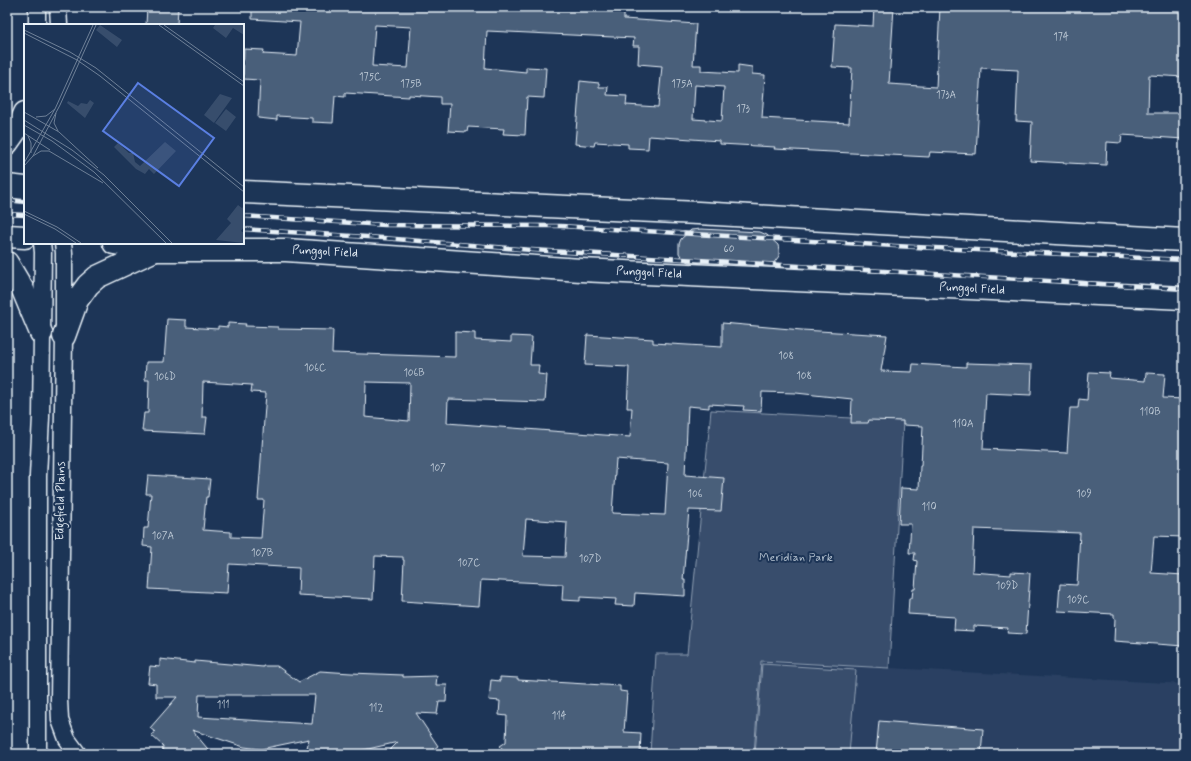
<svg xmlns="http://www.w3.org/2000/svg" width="1191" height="761" viewBox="0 0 1191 761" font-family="Mynerve,sans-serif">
	<rect width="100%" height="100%" fill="#1d3557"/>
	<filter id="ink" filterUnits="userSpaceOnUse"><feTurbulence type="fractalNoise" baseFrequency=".025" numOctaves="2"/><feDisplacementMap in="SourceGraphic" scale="8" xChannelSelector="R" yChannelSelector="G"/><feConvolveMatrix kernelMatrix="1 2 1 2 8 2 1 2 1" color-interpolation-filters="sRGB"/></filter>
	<g filter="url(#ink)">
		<path fill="#2a4162" d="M 761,661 L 1184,684 L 1184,754 L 754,754 Z"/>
		<g fill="#374d6c" stroke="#909fb2">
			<path d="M 711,410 L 903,421 L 889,668 L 761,661 L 754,754 L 650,754 L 656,654 L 687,654 Z"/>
			<path d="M 762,664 L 856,670 L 849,754 L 755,754 Z"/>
		</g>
		<g fill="#495e7a" stroke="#e8f1f8" fill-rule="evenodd">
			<path d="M 147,7 L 178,7 L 177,25 L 146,25 Z"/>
			<path d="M 252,7 L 624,7 L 624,19 L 696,24 L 693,65 L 701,65 L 701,71 L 738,73 L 738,65 L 752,67 L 752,74 L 765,75 L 762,118 L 849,123 L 852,68 L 832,67 L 835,24 L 873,26 L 874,7 L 894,7 L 889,84 L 936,87 L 940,7 L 1184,7 L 1184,77 L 1149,75 L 1148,113 L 1184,113 L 1184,139 L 1122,135 L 1121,143 L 1107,142 L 1106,165 L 1030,161 L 1032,122 L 1016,121 L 1018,70 L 981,68 L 976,154 L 930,152 L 929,157 L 774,149 L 775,147 L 720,144 L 720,141 L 649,136 L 648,149 L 628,148 L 628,144 L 595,142 L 594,146 L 575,144 L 580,81 L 599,83 L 599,87 L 608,87 L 607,95 L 627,96 L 626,105 L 658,107 L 662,66 L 638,64 L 639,46 L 633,46 L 634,38 L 487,31 L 485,68 L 526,72 L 526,67 L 546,68 L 544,98 L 527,97 L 525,135 L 503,134 L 504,129 L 468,127 L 467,132 L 448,131 L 450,104 L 440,104 L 440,97 L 409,95 L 409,97 L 345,93 L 345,97 L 335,96 L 333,123 L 312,122 L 312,118 L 277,116 L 277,120 L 258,118 L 260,80 L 243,79 L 244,49 L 264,50 L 263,54 L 297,56 L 300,22 L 252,19 ZM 375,25 L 411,27 L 408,68 L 372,66 ZM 695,85 L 724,87 L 722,121 L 693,119 Z"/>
			<path d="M 701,229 L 760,232 L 767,235 L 778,245 L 779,250 L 779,256 L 773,264 L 769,266 L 688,262 L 682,258 L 679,253 L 679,244 L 681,239 L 691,230 Z"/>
			<path d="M 167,319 L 186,320 L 186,327 L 218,329 L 218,326 L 228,327 L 228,323 L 246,324 L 245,326 L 278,327 L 278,329 L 333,330 L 332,353 L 455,357 L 455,332 L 475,333 L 475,340 L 511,342 L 511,336 L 532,337 L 530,365 L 539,365 L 538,374 L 547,375 L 545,402 L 448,399 L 447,423 L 630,437 L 632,408 L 627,408 L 629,367 L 585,365 L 587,335 L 653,339 L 653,343 L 722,347 L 722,323 L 802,330 L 887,335 L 881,371 L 912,372 L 913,364 L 966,367 L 966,363 L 1032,365 L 1031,395 L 986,393 L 983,449 L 1067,453 L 1070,408 L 1078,408 L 1079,399 L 1087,400 L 1089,372 L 1110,373 L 1109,378 L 1145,381 L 1146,373 L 1165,374 L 1163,398 L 1184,399 L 1184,537 L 1154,536 L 1151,573 L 1184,575 L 1184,646 L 1114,641 L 1115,618 L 1114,618 L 1114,614 L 1058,611 L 1060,584 L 1077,585 L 1080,533 L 974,529 L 972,572 L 1011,575 L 1011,572 L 1030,573 L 1026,634 L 1007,633 L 1008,628 L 974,626 L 974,631 L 954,630 L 955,617 L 908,614 L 909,598 L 912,598 L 913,589 L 915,589 L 917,561 L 914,560 L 915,553 L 909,553 L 911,524 L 899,524 L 901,488 L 919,489 L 920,466 L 921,466 L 923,426 L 903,425 L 903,421 L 869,420 L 868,423 L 851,423 L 852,399 L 796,393 L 762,392 L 761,411 L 743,410 L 744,406 L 709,404 L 709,408 L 688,406 L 685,475 L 724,478 L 721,511 L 689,510 L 683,580 L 685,580 L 685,596 L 635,593 L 634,606 L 615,605 L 616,599 L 580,597 L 580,601 L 562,600 L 563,584 L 481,580 L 479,606 L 402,601 L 404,560 L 403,560 L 403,557 L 375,556 L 373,599 L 298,595 L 299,568 L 229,564 L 227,593 L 149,589 L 152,547 L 143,546 L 144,528 L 148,528 L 151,494 L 146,494 L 148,475 L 210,479 L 208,497 L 206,497 L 203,530 L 231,532 L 231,537 L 261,538 L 264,500 L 258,500 L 266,393 L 251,392 L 252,385 L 203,382 L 202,417 L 207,417 L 205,434 L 142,431 L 144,413 L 148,413 L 149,380 L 145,380 L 146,362 L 164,362 ZM 366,382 L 410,383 L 409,421 L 365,417 ZM 616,459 L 668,463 L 665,515 L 612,513 ZM 526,519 L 567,522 L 565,557 L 523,556 Z"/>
			<path d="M 160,659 L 195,663 L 195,661 L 263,667 L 263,666 L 277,666 L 299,682 L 320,671 L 351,673 L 403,675 L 403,677 L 437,676 L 436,685 L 447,685 L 446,702 L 439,702 L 437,714 L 416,713 L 438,746 L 427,754 L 386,754 L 398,742 L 347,754 L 324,754 L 307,748 L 309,739 L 261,749 L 244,747 L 192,730 L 212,754 L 162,754 L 163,746 L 151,735 L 155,732 L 150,728 L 177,697 L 156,697 L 156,684 L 148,683 L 150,666 L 160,667 ZM 199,695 L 315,695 L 312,724 L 198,717 Z"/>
			<path d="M 500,677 L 518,678 L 518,680 L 620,686 L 620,691 L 627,692 L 624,732 L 641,733 L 640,754 L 507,754 L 500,746 L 506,742 L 507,716 L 499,715 L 500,701 L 489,700 L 491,680 L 500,681 Z"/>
			<path d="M 879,721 L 983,729 L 981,754 L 876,754 Z"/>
		</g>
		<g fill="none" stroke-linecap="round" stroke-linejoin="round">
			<defs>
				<g id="street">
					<path d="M 58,7 L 59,25"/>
					<path d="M 37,25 L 37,7"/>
					<path d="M 63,243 L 64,253 L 64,336 L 59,700 L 60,720 L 67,739 L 78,754"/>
					<path d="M 38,754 L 38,476 L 41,417 L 43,252 L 42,243"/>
				</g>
				<g id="secondary">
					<path d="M 7,143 L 19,126 L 25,113"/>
					<path d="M 7,186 L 25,188"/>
					<path d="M 243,192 L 698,213 L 1184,240"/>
					<path d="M 7,236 L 25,237"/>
					<path d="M 114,243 L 155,250 L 286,250 L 581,270 L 1184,298"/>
					<path d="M 7,263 L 23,290 L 41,333"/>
					<path d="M 64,336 L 77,300 L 88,285 L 97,277 L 155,250"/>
				</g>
			</defs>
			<use href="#street" stroke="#e8f1f8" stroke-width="19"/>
			<use href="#secondary" stroke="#e8f1f8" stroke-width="25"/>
			<use href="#street" stroke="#1d3557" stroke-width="16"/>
			<use href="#secondary" stroke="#1d3557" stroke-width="22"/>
			<defs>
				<g id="rail">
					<path d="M 7,200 L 25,202"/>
					<path d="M 7,214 L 25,215"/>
					<path d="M 243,216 L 385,225 L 561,226 L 895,246 L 1184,260"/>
					<path d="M 243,229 L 383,238 L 532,250 L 1184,289"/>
				</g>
			</defs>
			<use href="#rail" stroke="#e8f1f8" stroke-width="4.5"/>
			<use href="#rail" stroke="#1d3557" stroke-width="3" stroke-dasharray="9" stroke-linecap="butt"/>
		</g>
	</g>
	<g text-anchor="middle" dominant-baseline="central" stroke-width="4" stroke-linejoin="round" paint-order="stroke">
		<g font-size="10" fill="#c0ccd8">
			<text x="1061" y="37">174</text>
			<text x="370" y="77">175C</text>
			<text x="411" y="84">175B</text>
			<text x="682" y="84">175A</text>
			<text x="946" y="95">173A</text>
			<text x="743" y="109">173</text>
			<text x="729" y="249">60</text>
			<text x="786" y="356">108</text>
			<text x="315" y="368">106C</text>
			<text x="414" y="373">106B</text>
			<text x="804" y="376">108</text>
			<text x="165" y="377">106D</text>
			<text x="1150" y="412">110B</text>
			<text x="963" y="424">110A</text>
			<text x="438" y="468">107</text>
			<text x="695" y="494">106</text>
			<text x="1084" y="494">109</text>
			<text x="929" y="507">110</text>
			<text x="163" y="536">107A</text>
			<text x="262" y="553">107B</text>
			<text x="590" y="559">107D</text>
			<text x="469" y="563">107C</text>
			<text x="1007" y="586">109D</text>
			<text x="1078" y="600">109C</text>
			<text x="223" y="705">111</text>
			<text x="376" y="708">112</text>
			<text x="559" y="716">114</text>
		</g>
		<g font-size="12" fill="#e8f1f8" stroke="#1d3557">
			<text transform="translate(325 252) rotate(3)">Punggol Field</text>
			<text transform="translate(649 273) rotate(3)">Punggol Field</text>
			<text transform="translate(972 289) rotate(3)">Punggol Field</text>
			<text transform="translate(61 501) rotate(-89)">Edgefield Plains</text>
		</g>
		<g font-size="12" fill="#b3c0ce" stroke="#1d3557">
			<text x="796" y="558">Meridian Park</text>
		</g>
	</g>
	<g transform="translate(24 24)">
		<rect width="220" height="220" fill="#1d3557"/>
		<path d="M 76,1 L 98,16 L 93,23 L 72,6 ZM 191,1 L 220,1 L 220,11 L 209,4 L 202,14 L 189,4 ZM 196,70 L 208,74 L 190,99 L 180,91 ZM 66,76 L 70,79 L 61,94 L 43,79 L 44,77 L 54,82 L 57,79 L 63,80 ZM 202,85 L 212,93 L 202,107 L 191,99 ZM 141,118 L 152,127 L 130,150 L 125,145 L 121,150 L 112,145 L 90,123 L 94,119 L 105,129 L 109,129 L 111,138 L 116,142 ZM 214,181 L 218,184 L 220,182 L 220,203 L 217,207 L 220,209 L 220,219 L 192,216 L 207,199 L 203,195 Z" fill="#374d6c"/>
		<path fill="none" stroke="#6e8097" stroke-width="1" d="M 135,1 L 220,62M 140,1 L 220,58M 0,6 L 46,28 L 72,44 L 220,163M 0,9 L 53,36 L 76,52 L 220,168M 0,88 L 35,108 L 74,144M 32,89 L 30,99 L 34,107M 12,93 L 22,92 L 31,85M 0,96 L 48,126 L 80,151 L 148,219M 0,101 L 28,117 L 70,148 L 142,219M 0,109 L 26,126M 4,112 L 7,119 L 7,129M 9,132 L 17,127 L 25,127 L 79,159M 0,139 L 31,85 L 69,1M 0,142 L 9,132 L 36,81 L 72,1M 0,187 L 33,203 L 57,219M 0,190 L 31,205 L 52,219"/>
		<path fill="#5a7fe2" fill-opacity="0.15" stroke="#5a7fe2" stroke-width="2" d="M 114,59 L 190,114 L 155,162 L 79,107 Z"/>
		<rect width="220" height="220" fill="none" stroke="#e8f1f8" stroke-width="2"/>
	</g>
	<rect width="1191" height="761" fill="none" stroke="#1d3557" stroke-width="24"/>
	<rect x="12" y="12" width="1167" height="737" fill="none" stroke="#e8f1f8" stroke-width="1.5" filter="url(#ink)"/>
</svg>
